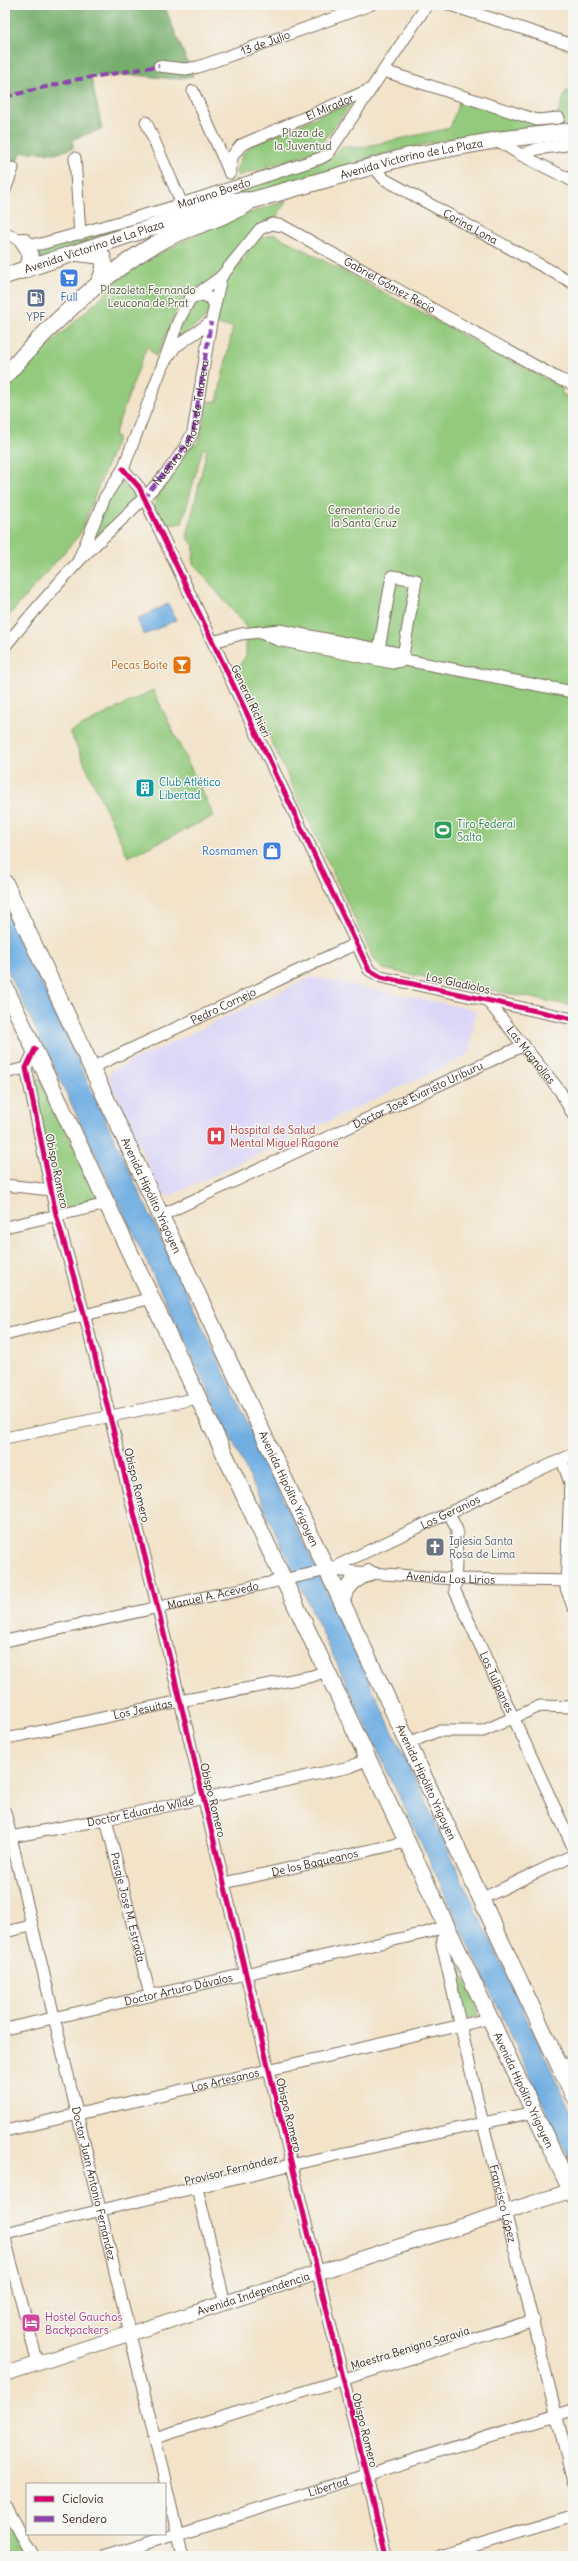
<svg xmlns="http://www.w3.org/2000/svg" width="578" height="2561" viewBox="0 0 578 2561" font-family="Delius,sans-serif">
	<rect width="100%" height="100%" fill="#f6f6f2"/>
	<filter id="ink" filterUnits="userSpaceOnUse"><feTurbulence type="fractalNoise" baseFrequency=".025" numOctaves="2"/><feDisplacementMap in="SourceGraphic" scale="8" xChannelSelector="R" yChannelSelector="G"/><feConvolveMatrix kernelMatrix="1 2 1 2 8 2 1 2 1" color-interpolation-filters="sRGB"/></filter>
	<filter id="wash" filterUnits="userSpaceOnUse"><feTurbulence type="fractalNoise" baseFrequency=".012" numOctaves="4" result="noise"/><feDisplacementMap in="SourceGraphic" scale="16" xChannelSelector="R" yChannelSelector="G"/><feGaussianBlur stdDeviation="0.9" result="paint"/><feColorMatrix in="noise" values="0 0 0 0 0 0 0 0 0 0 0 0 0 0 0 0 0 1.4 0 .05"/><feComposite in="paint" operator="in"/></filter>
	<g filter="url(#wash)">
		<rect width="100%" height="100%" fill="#f2e3c9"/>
		<path fill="#dbd6f7" d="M 312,977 L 476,1010 L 470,1052 L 466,1056 L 170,1196 L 161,1193 L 109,1079 L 111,1071 Z"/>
		<g fill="#93ca7d" stroke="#677a4e">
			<path d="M 566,91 L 573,93 L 573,123 L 446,140 L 402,149 L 36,260 L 35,249 L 68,243 L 163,214 L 330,158 L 342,146 L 358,148 L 450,128 L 460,99 L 556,119 Z"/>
			<path d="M 348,103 L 350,106 L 317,149 L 309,154 L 238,176 L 235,173 L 243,153 L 253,145 Z"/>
			<path d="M 286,201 L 276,219 L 268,220 L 256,227 L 220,273 L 180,302 L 156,357 L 147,346 L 114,435 L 118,437 L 80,534 L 5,620 L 5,393 L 40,353 L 106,293 L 104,290 C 164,246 215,223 286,201 Z"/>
			<path d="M 274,234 L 562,388 L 562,395 L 573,396 L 573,1006 L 383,969 L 374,960 L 237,668 L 246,656 L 246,627 L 193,563 L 194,546 L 187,537 L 207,449 L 203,448 L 182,523 L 164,526 L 154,505 L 157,488 L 188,446 L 198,444 L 208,401 L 217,402 L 233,327 L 213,324 L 227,273 L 246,258 L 250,241 Z"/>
			<path d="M 199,298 L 211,302 L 211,314 L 175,341 L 191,302 Z"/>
			<path d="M 124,480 L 130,483 L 137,494 L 137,499 L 98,536 L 92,538 C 99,521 105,488 124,480 Z"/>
			<path d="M 153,690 L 214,816 L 128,857 L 70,732 Z"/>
			<path d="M 36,1079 L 40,1079 L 98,1195 L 93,1201 L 59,1210 L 33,1083 Z"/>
			<path d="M 447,1936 L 480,2016 L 464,2019 L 445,1947 Z"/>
			<path d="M 5,2513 L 28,2556 L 10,2556 L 5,2549 Z"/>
		</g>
		<path fill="#76ae6c" stroke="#586c45" d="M 5,5 L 164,5 L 193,76 L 174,79 L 135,75 L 91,77 L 102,129 L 73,139 L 73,148 L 58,153 L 22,152 L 16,163 L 5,159 Z"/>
		<g fill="#6faee2" stroke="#556c80">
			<path d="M 168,604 L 176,620 L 144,635 L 137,619 Z"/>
			<path d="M 5,906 L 573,2116 L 573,2167 L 231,1438 L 5,965 Z"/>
		</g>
	</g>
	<g filter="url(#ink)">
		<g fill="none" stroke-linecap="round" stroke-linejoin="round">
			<defs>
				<g id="minor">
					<path d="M 450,5 L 573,45"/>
					<path id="s1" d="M 159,66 L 185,69 L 198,67 L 370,5"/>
					<path d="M 384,71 L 537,120 L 559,118"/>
					<path d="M 193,91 L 230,173"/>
					<path d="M 146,122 L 182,204"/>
					<path d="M 497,140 L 521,155 L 573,181"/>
					<path d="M 521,155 L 537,149 L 573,144"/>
					<path d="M 75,158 L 80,234"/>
					<path id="s2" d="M 372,165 L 384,179 L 573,283"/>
					<path id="s3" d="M 229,172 L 233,155 L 241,145 L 371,89"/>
					<path d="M 5,190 L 13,168"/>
					<path id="s4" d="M 5,234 L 33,244 L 41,244 L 166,209 L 321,158 L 328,154 L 427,5"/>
					<path id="s5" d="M 221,277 L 260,229 L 272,224 L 283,226 L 559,379 L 573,384"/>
					<path d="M 190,299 C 200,293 209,294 215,305 L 211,322 L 175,347 L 163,364 L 178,322 L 190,299 L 221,277 L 215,305"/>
					<path d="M 123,469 L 139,487 L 369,970 L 381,977 L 573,1019"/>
					<path d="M 79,559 L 105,497 L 123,469 L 163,364"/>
					<path d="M 213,642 L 241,634 L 279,630 L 398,653 L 405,660 L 393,663 L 278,640 L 263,634"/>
					<path d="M 5,646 C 28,618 52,590 77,563 C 116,522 168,484 193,432 L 211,322"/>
					<path d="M 379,649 L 392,576 L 416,580 L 403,656"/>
					<path d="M 405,660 L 573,692"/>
					<path id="s6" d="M 486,999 L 560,1091 L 573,1115"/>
					<path d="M 35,1049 L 26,1068 L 56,1214 L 85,1317 L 158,1609 L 386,2556"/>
					<path id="s7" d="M 91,1068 L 355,944"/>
					<path d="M 5,1073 L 26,1068"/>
					<path d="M 5,1185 L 51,1190"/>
					<path id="s8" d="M 160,1216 L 524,1045"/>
					<path d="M 5,1227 L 107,1204"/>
					<path d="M 5,1335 L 152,1298"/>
					<path d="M 5,1438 L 198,1398"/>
					<path d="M 562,1460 L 570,1483 L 566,1588 L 573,1607"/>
					<path id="s9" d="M 449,1513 L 457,1530 L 455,1591 L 573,1847"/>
					<path id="s10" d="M 329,1570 L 454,1579 L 573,1581"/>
					<path id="s11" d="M 5,1641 L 328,1570 L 573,1454"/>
					<path id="s12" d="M 5,1739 L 180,1701 L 313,1676 L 327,1670"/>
					<path d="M 408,1743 L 438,1731 L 483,1731 L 540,1706 L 573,1707"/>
					<path id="s13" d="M 5,1812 L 183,2556"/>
					<path id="s14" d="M 106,1819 L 150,1995"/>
					<path id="s15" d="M 5,1838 L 106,1819 L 350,1767 L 367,1759"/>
					<path id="s16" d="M 224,1883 L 406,1842"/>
					<path d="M 481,1899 L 573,1855"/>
					<path id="s17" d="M 446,1926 L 442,1944 L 483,2124 L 573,2481"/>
					<path d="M 5,1932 L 31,1926"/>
					<path id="s18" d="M 5,2029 L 429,1932 L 446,1926"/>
					<path d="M 561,2070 L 573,2060"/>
					<path id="s19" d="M 5,2131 L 492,2018"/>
					<path d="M 197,2188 L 225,2304"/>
					<path d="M 5,2233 L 290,2165 L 534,2112"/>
					<path d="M 5,2239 L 38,2364"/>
					<path d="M 155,2438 L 534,2320"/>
					<path d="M 5,2507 L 32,2556"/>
					<path d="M 5,2555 L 6,2556"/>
					<path id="s20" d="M 107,2556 L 573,2410"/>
					<path d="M 439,2556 L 573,2516"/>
				</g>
				<g id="major">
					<path id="s21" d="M 5,2374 L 573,2190"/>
				</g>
				<g id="highway">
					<path d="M 23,241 C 31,252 34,258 25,270"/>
					<path d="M 78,253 L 102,256 C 107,266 102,275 98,285"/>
					<path id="s22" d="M 5,276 L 231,201 L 253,200 L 409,156 L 497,140 L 573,131"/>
					<path d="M 5,376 C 46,329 105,271 161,241 C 188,227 220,220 247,204"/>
					<path id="s23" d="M 5,883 L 573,2095"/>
					<path id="s24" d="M 5,987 L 573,2195"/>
					<path d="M 342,1601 C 345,1587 355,1578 369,1573"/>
				</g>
			</defs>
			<use href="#minor" stroke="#7b6b5a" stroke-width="13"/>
			<use href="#major" stroke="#7b6b5a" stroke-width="16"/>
			<use href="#highway" stroke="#7b6b5a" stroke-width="18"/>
			<use href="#minor" stroke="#fff" stroke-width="11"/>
			<use href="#major" stroke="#fff" stroke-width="14"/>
			<use href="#highway" stroke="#fff" stroke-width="16"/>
			<g stroke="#8e44ad" stroke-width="4" stroke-dasharray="8 4" stroke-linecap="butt">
				<path d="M 5,97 L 74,80 L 159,66"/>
				<path id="s25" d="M 143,499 L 187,444 L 193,432 L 211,322"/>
			</g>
			<defs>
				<g id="cycleway">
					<path d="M 123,469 L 139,487 L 369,970 L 381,977 L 573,1019"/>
					<path d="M 35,1049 L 26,1068 L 56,1214 L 85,1317 L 158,1609 L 386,2556"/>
				</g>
			</defs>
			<use href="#cycleway" stroke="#f6f6f2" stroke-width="8"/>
			<use href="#cycleway" stroke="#d6006c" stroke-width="5"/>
		</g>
	</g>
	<defs>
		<symbol id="supermarket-square" viewBox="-11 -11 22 22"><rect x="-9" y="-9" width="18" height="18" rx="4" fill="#3f7fe0" stroke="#f6f6f2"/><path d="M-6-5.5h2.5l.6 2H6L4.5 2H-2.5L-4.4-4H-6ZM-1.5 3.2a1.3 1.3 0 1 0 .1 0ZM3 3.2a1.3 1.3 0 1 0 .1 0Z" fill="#fff"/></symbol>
		<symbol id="fuel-square" viewBox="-11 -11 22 22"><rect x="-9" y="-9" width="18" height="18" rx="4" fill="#5c6f8a" stroke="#f6f6f2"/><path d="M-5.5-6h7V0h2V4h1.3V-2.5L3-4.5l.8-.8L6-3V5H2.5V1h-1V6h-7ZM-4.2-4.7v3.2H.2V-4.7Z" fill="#fff"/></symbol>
		<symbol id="bar-square" viewBox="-11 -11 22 22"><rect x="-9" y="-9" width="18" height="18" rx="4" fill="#e8710a" stroke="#f6f6f2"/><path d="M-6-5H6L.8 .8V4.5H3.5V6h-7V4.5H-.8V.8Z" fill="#fff"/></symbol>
		<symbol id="building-square" viewBox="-11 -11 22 22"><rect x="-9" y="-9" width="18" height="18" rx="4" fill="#0f9aa8" stroke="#f6f6f2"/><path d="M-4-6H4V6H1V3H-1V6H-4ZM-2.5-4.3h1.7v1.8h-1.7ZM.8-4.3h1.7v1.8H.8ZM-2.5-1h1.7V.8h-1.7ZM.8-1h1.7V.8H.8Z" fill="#fff"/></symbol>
		<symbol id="stadium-square" viewBox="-11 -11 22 22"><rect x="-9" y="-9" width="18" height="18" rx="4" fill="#2e9e5b" stroke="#f6f6f2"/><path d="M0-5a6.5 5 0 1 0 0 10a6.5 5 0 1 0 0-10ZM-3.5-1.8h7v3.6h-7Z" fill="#fff"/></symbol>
		<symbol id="shop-square" viewBox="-11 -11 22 22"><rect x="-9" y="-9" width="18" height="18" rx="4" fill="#3f7fe0" stroke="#f6f6f2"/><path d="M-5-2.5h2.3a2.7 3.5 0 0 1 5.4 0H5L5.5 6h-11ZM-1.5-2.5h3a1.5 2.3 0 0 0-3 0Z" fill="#fff"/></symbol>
		<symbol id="hospital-square" viewBox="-11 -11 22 22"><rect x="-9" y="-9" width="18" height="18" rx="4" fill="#e0444e" stroke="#f6f6f2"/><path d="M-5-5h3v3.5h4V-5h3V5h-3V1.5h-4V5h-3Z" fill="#fff"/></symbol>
		<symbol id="church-square" viewBox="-11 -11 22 22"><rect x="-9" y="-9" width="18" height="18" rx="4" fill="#6b7280" stroke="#f6f6f2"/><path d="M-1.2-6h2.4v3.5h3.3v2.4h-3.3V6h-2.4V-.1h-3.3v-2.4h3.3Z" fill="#fff"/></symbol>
		<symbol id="hotel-square" viewBox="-11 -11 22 22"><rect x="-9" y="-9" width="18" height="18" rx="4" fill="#d1479c" stroke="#f6f6f2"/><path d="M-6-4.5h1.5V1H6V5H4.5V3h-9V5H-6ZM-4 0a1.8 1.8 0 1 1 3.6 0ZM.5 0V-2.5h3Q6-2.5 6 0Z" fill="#fff"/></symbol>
	</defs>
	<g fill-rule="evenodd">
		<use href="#supermarket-square" x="58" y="267" width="22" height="22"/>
		<use href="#fuel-square" x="25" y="287" width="22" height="22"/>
		<use href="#bar-square" x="171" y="654" width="22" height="22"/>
		<use href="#building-square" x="134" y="777" width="22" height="22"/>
		<use href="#stadium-square" x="432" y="819" width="22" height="22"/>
		<use href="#shop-square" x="261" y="840" width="22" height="22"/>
		<use href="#hospital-square" x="205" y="1125" width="22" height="22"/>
		<use href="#church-square" x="424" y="1536" width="22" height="22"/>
		<use href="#hotel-square" x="20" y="2312" width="22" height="22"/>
	</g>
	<g text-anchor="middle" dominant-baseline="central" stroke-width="3" stroke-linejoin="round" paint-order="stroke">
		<g font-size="11" fill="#3b2a1e" stroke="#f6f6f2">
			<text stroke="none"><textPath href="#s1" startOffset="111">13 de Julio</textPath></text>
			<text stroke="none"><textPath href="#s3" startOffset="127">El Mirador</textPath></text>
			<text stroke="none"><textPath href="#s22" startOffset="424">Avenida Victorino de La Plaza</textPath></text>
			<text stroke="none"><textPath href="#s4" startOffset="218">Mariano Boedo</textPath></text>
			<text stroke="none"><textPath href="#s2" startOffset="117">Corina Lona</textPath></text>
			<text stroke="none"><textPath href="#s22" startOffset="94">Avenida Victorino de La Plaza</textPath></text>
			<text stroke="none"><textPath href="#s5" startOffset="208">Gabriel Gómez Recio</textPath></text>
			<text stroke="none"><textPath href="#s25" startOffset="88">Nuestra Señora de Talavera</textPath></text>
			<text transform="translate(251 701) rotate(65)">General Richieri</text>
			<text transform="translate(458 983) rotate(12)">Los Gladiolos</text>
			<text stroke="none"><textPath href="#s7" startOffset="146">Pedro Cornejo</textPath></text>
			<text stroke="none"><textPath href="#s6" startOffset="72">Las Magnolias</textPath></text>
			<text stroke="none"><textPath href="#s8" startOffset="285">Doctor José Evaristo Uriburu</textPath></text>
			<text transform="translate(57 1171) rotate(78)">Obispo Romero</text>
			<text stroke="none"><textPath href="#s23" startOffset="345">Avenida Hipólito Yrigoyen</textPath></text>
			<text transform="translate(137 1485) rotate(76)">Obispo Romero</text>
			<text stroke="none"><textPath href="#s23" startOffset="669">Avenida Hipólito Yrigoyen</textPath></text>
			<text stroke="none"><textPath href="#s11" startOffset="466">Los Geranios</textPath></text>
			<text stroke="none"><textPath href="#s10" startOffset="122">Avenida Los Lirios</textPath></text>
			<text stroke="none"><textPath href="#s11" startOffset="213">Manuel A. Acevedo</textPath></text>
			<text stroke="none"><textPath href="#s9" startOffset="180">Los Tulipanes</textPath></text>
			<text stroke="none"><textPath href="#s12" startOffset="141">Los Jesuitas</textPath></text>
			<text stroke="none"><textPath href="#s23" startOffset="993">Avenida Hipólito Yrigoyen</textPath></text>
			<text transform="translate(213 1800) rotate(76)">Obispo Romero</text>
			<text stroke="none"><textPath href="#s15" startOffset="138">Doctor Eduardo Wilde</textPath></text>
			<text stroke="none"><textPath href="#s16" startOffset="93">De los Baqueanos</textPath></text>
			<text stroke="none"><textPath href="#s14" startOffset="91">Pasaje José M. Estrada</textPath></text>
			<text stroke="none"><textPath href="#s18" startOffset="178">Doctor Arturo Dávalos</textPath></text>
			<text stroke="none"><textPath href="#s19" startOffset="226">Los Artesanos</textPath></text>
			<text stroke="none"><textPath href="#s24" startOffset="1219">Avenida Hipólito Yrigoyen</textPath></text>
			<text transform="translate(289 2115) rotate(76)">Obispo Romero</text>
			<text transform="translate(231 2170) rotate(-14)">Provisor Fernández</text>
			<text stroke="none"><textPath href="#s13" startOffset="382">Doctor Juan Antonio Fernández</textPath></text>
			<text stroke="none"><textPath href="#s17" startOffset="285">Francisco López</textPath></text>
			<text stroke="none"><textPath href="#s21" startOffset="261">Avenida Independencia</textPath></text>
			<text transform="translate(410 2348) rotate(-17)">Maestra Benigna Saravia</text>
			<text transform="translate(365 2430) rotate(76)">Obispo Romero</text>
			<text stroke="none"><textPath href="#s20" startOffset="232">Libertad</textPath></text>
		</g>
		<g font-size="11" fill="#555a3a" stroke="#f6f6f2">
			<text x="303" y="133">Plaza de<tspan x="303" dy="13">la Juventud</tspan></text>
			<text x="148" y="290">Plazoleta Fernando<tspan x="148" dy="13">Leucona de Prat</tspan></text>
			<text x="364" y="510">Cementerio de<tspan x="364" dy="13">la Santa Cruz</tspan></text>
		</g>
		<g font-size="11" fill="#366cbe" stroke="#f6f6f2">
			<text x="69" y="297">Full</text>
			<text x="258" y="851" text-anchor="end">Rosmamen</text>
		</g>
		<g font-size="11" fill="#4e5e75" stroke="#f6f6f2">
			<text x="36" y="317">YPF</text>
		</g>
		<g font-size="11" fill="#c56008" stroke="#f6f6f2" text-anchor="end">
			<text x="168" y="665">Pecas Boite</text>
		</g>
		<g font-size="11" fill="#0d838f" stroke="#f6f6f2" text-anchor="start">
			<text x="159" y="782">Club Atlético<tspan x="159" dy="13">Libertad</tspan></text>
		</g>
		<g font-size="11" fill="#27864d" stroke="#f6f6f2" text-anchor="start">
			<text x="457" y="824">Tiro Federal<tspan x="457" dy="13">Salta</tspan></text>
		</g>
		<g font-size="11" fill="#be3a42" stroke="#f6f6f2" text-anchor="start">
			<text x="230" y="1130">Hospital de Salud<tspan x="230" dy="13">Mental Miguel Ragone</tspan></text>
		</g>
		<g font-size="11" fill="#5b616d" stroke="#f6f6f2" text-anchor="start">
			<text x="449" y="1541">Iglesia Santa<tspan x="449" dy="13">Rosa de Lima</tspan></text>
		</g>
		<g font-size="11" fill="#b23c85" stroke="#f6f6f2" text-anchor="start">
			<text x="45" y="2317">Hostel Gauchos<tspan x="45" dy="13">Backpackers</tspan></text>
		</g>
	</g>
	<rect width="578" height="2561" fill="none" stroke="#f6f6f2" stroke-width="20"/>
	<rect x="26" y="2483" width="140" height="52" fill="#f6f6f2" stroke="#aba49d"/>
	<rect x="34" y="2496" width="20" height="6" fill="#d6006c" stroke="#aba49d"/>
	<text x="62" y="2503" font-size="12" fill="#3b2a1e">Ciclovía</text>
	<rect x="34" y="2516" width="20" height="6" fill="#8e44ad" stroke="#aba49d"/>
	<text x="62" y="2523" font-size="12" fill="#3b2a1e">Sendero</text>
</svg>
